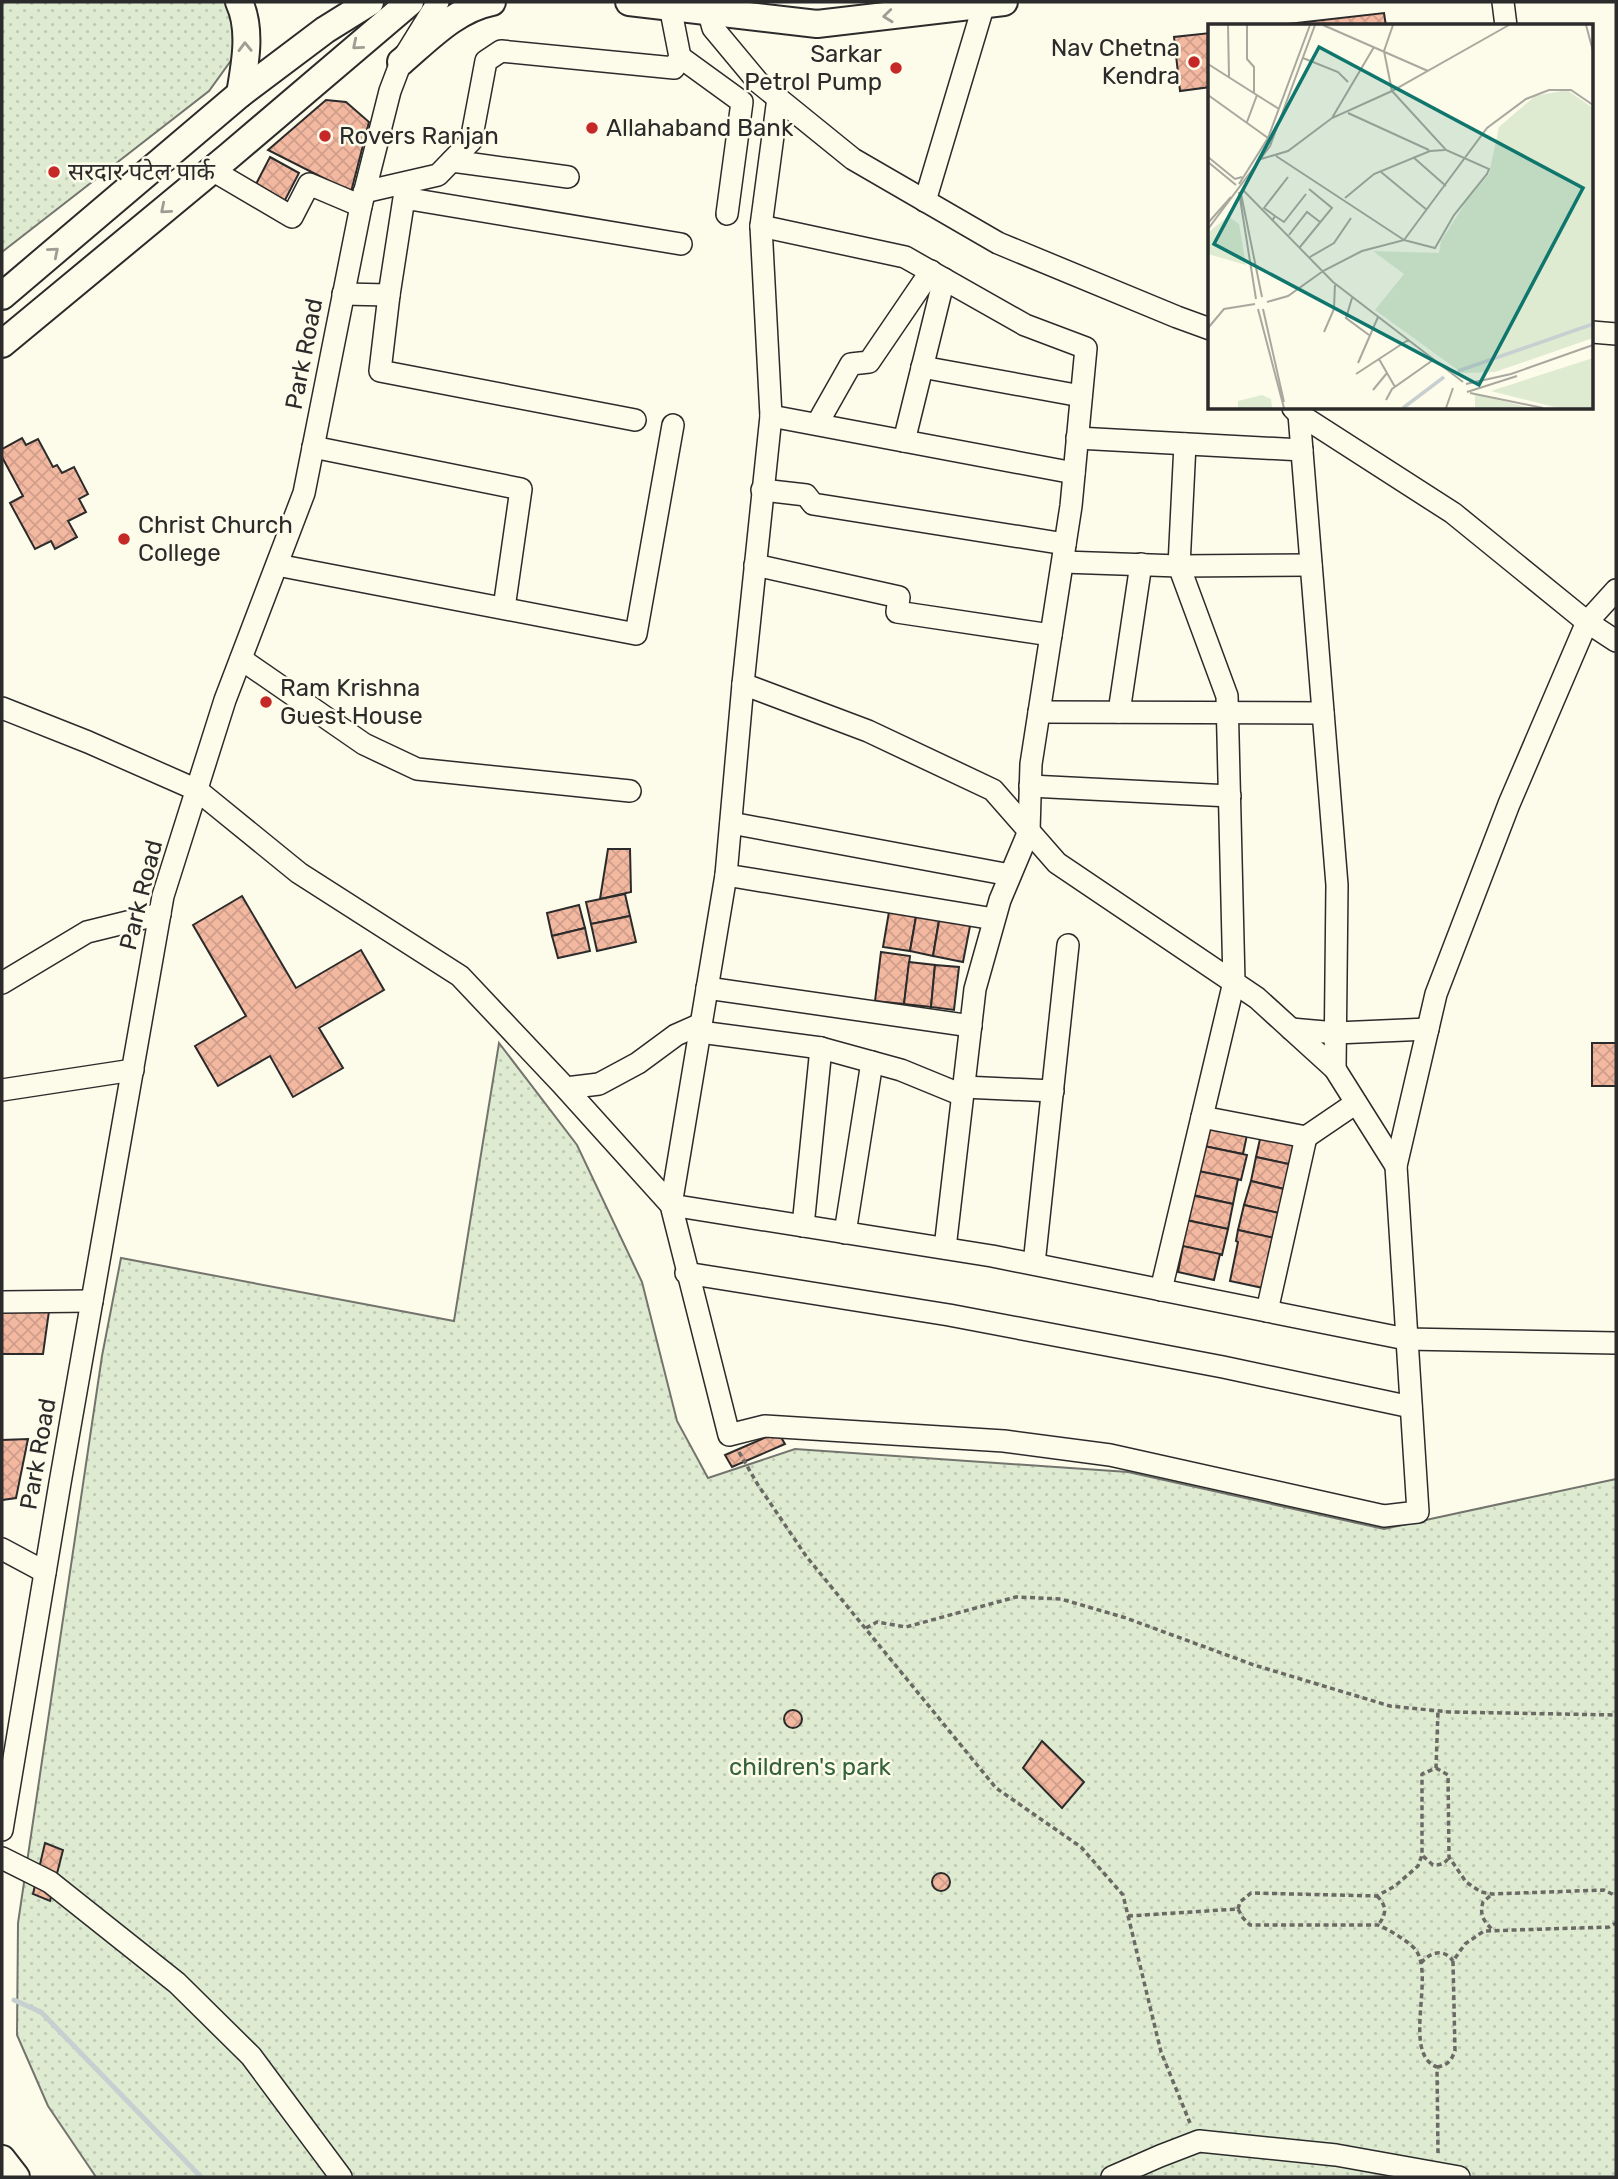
<svg xmlns="http://www.w3.org/2000/svg" width="1618" height="2179" viewBox="0 0 1618 2179" font-family="Rubik,'Noto Sans Devanagari',sans-serif">
	<defs>
		<pattern id="park-dots" width="8" height="8" patternUnits="userSpaceOnUse" patternTransform="scale(1.75)"><rect width="8" height="8" fill="#deebd1"/><path d="M2 2h.1M6 6h.1" fill="none" stroke="#bfcab4" stroke-width="1.8" stroke-linecap="round"/></pattern>
		<pattern id="building-cross-hatch" width="8" height="8" patternUnits="userSpaceOnUse" patternTransform="scale(1.75)"><rect width="8" height="8" fill="#f2b8a0"/><path d="M0 0l8 8M0 8l8-8" fill="none" stroke="#d09e8a"/></pattern>
	</defs>
	<rect width="100%" height="100%" fill="#fdfbea"/>
	<g fill="url(#park-dots)" stroke="#74746e" stroke-width="2">
		<path d="M 2,2 L 232,2 L 240,48 L 209,91 L 2,252 Z"/>
		<path d="M 499,1043 L 577,1145 L 642,1282 L 677,1421 L 708,1478 L 795,1449 L 1128,1472 L 1384,1529 L 1616,1479 L 1616,2177 L 96,2177 L 48,2106 L 17,2035 L 18,1923 L 102,1356 L 121,1258 L 454,1321 Z"/>
	</g>
	<g fill="none" stroke-linecap="round" stroke-linejoin="round">
		<path stroke="#c7d0d0" stroke-width="5" d="M 14,2000 L 41,2012 L 201,2177"/>
	</g>
	<g fill="url(#building-cross-hatch)" stroke="#2b2b2b" stroke-width="2">
		<path d="M 1384,13 L 1386,26 L 1269,26 Z"/>
		<path d="M 1210,33 L 1210,87 L 1180,91 L 1174,37 Z"/>
		<path d="M 326,100 L 346,102 L 369,122 L 351,192 L 268,150 Z"/>
		<path d="M 270,157 L 299,173 L 283,204 L 254,188 Z"/>
		<path d="M 22,438 L 26,445 L 38,439 L 53,467 L 57,465 L 62,473 L 74,467 L 88,494 L 79,499 L 86,512 L 68,521 L 77,537 L 55,549 L 51,541 L 35,549 L 10,503 L 23,496 L 2,457 L 2,449 Z"/>
		<path d="M 608,849 L 630,849 L 631,892 L 600,899 Z"/>
		<path d="M 625,894 L 630,916 L 591,924 L 586,902 Z"/>
		<path d="M 242,896 L 296,988 L 361,950 L 384,990 L 319,1028 L 343,1068 L 293,1097 L 270,1056 L 218,1086 L 195,1046 L 246,1016 L 193,925 Z"/>
		<path d="M 579,905 L 585,928 L 552,936 L 547,913 Z"/>
		<path d="M 890,906 L 917,911 L 910,951 L 883,947 Z"/>
		<path d="M 917,911 L 940,915 L 933,956 L 910,951 Z"/>
		<path d="M 940,915 L 971,921 L 963,962 L 933,956 Z"/>
		<path d="M 630,916 L 636,942 L 597,951 L 591,924 Z"/>
		<path d="M 585,928 L 590,951 L 558,958 L 552,936 Z"/>
		<path d="M 881,952 L 910,956 L 904,1004 L 875,1001 Z"/>
		<path d="M 909,962 L 935,965 L 931,1007 L 904,1004 Z"/>
		<path d="M 935,965 L 959,967 L 954,1010 L 931,1007 Z"/>
		<rect x="1592" y="1043" width="24" height="43"/>
		<path d="M 1210,1122 L 1248,1130 L 1243,1154 L 1204,1146 Z"/>
		<path d="M 1262,1130 L 1299,1138 L 1293,1165 L 1256,1157 Z"/>
		<path d="M 1204,1146 L 1247,1155 L 1241,1180 L 1198,1171 Z"/>
		<path d="M 1256,1157 L 1293,1165 L 1288,1190 L 1251,1181 Z"/>
		<path d="M 1198,1171 L 1238,1179 L 1233,1204 L 1193,1195 Z"/>
		<path d="M 1251,1181 L 1288,1190 L 1283,1214 L 1244,1205 Z"/>
		<path d="M 1191,1195 L 1233,1204 L 1228,1229 L 1186,1220 Z"/>
		<path d="M 1244,1205 L 1283,1214 L 1278,1239 L 1238,1230 Z"/>
		<path d="M 1186,1220 L 1228,1229 L 1222,1255 L 1180,1246 Z"/>
		<path d="M 1238,1230 L 1274,1238 L 1263,1288 L 1230,1281 L 1238,1242 L 1236,1241 Z"/>
		<path d="M 1183,1246 L 1220,1254 L 1214,1280 L 1178,1272 Z"/>
		<path d="M 2,1311 L 49,1311 L 43,1354 L 2,1354 Z"/>
		<path d="M 778,1432 L 785,1444 L 732,1467 L 725,1455 Z"/>
		<path d="M 28,1439 L 16,1498 L 2,1500 L 2,1440 Z"/>
		<circle cx="793" cy="1719" r="9"/>
		<path d="M 1042,1741 L 1084,1782 L 1062,1808 L 1023,1768 Z"/>
		<path d="M 45,1843 L 63,1850 L 50,1901 L 33,1894 Z"/>
		<circle cx="941" cy="1882" r="9"/>
	</g>
	<g fill="none" stroke-linecap="round" stroke-linejoin="round">
		<defs>
			<g id="minor">
				<path d="M 1503,2 L 1506,26"/>
				<path d="M 708,10 L 713,28 L 758,82 L 853,159 L 998,243 L 1177,317 L 1210,329"/>
				<path d="M 680,57 L 742,102 L 727,214"/>
				<path d="M 778,98 L 761,226 L 771,416 L 743,684 L 726,875 L 671,1205 L 992,1256 L 1406,1339 L 1616,1343"/>
				<path d="M 452,161 L 568,177"/>
				<path d="M 212,170 L 292,217 L 309,184 L 361,206"/>
				<path d="M 364,192 L 438,175 L 471,141 L 486,61 L 501,51 L 674,68 L 680,57 L 670,6"/>
				<path d="M 925,201 L 984,4"/>
				<path d="M 761,226 L 905,257 L 1025,325 L 1086,348 L 1071,506 L 1031,764 L 1029,831 L 1000,900 L 975,989 L 945,1248"/>
				<path d="M 343,294 L 389,295 L 404,198 L 681,244"/>
				<path d="M 389,295 L 380,371 L 635,420"/>
				<path d="M 1592,332 L 1616,334"/>
				<path d="M 922,367 L 1081,396"/>
				<path d="M 1293,408 L 1299,414 L 1453,513 L 1587,622 L 1616,641"/>
				<path d="M 1299,414 L 1337,885 L 1335,1069"/>
				<path d="M 771,416 L 1074,473"/>
				<path d="M 817,424 L 851,364 L 869,362 L 931,271"/>
				<path d="M 1077,438 L 1302,450"/>
				<path d="M 904,441 L 944,279"/>
				<path d="M 313,447 L 521,489 L 504,608"/>
				<path d="M 762,490 L 806,495 L 813,504 L 1065,544"/>
				<path d="M 1063,562 L 1179,566 L 1311,565"/>
				<path d="M 277,565 L 636,634 L 673,425"/>
				<path d="M 755,565 L 899,597 L 897,612 L 1051,635"/>
				<path d="M 241,659 L 364,744 L 417,769 L 630,791"/>
				<path d="M 743,684 L 868,731 L 993,790 L 1057,863 L 1257,998 L 1335,1069 L 1396,1166"/>
				<path d="M 2,708 L 88,742 L 197,790 L 299,873 L 460,976 L 561,1083 L 671,1205 L 729,1435 L 765,1426 L 1004,1441 L 1110,1455 L 1384,1516 L 1418,1512 L 1396,1166 L 1436,994 L 1509,804 L 1587,622 L 1616,590"/>
				<path d="M 1039,712 L 1323,713"/>
				<path d="M 1119,712 L 1141,564"/>
				<path d="M 1030,786 L 1230,796"/>
				<path d="M 731,823 L 1010,875"/>
				<path d="M 726,875 L 994,919"/>
				<path d="M 2,983 L 87,932 L 160,914"/>
				<path d="M 707,988 L 971,1026"/>
				<path d="M 1291,1029 L 1336,1033 L 1428,1029"/>
				<path d="M 700,1032 L 821,1048 L 901,1070 L 962,1095"/>
				<path d="M 963,1087 L 1053,1091"/>
				<path d="M 566,1088 L 599,1084 L 638,1063 L 676,1035 L 701,1024"/>
				<path d="M 2,1090 L 133,1070"/>
				<path d="M 1202,1117 L 1306,1137 L 1356,1103"/>
				<path d="M 803,1226 L 821,1048"/>
				<path d="M 845,1233 L 872,1062"/>
				<path d="M 1034,1264 L 1068,945"/>
				<path d="M 686,1273 L 949,1315 L 1223,1367 L 1411,1407"/>
				<path d="M 1161,1290 L 1234,982 L 1227,696 L 1179,566 L 1185,444"/>
				<path d="M 2,1302 L 92,1301"/>
				<path d="M 1267,1311 L 1306,1137"/>
				<path d="M 2,1549 L 45,1572"/>
				<path d="M 2,1830 L 60,1483 L 163,896 L 225,700 L 304,493 L 361,206 L 390,91 L 401,62 L 438,2"/>
				<path d="M 2,1858 L 50,1882 L 177,1983 L 251,2056 L 341,2177"/>
				<path d="M 1112,2177 L 1160,2156 L 1199,2141 L 1336,2155 L 1459,2177"/>
			</g>
			<g id="major">
				<path d="M 239,2 C 252,29 245,65 240,94"/>
				<path d="M 629,2 L 817,24 L 1004,2"/>
				<path d="M 401,62 C 428,39 456,9 492,2"/>
				<path d="M 2,296 L 240,94 L 325,30 L 370,2"/>
				<path d="M 2,344 L 229,156 L 410,2"/>
				<path d="M 2,2159 L 16,2177"/>
			</g>
		</defs>
		<use href="#minor" stroke="#2b2b2b" stroke-width="24"/>
		<use href="#major" stroke="#2b2b2b" stroke-width="30"/>
		<g stroke="#6a6964" stroke-width="3.5" stroke-dasharray="5 3.5" stroke-linecap="butt">
			<path d="M 739,1452 L 758,1485 L 806,1556 L 996,1788 L 1081,1847 L 1123,1895 L 1161,2052 L 1190,2123"/>
			<path d="M 866,1628 L 877,1622 L 906,1627 L 1016,1597 L 1061,1599 L 1126,1618 L 1254,1665 L 1390,1706 L 1449,1712 L 1616,1715"/>
			<path d="M 1436,1768 L 1448,1775 L 1449,1857 L 1466,1882 L 1481,1892 L 1492,1894 L 1604,1890 L 1616,1896"/>
			<path d="M 1423,1856 L 1433,1865 C 1441,1865 1445,1864 1449,1857"/>
			<path d="M 1377,1896 C 1387,1906 1387,1914 1378,1925"/>
			<path d="M 1490,1896 L 1483,1902 C 1479,1915 1484,1922 1494,1931"/>
			<path d="M 1238,1909 L 1240,1902 L 1251,1893 L 1377,1896 L 1395,1886 L 1418,1866 L 1422,1855 L 1422,1774 L 1436,1768 L 1438,1711"/>
			<path d="M 1128,1916 L 1238,1909 L 1243,1918 L 1250,1925 L 1378,1925 C 1388,1929 1408,1941 1415,1949 C 1436,1974 1401,2054 1437,2067 L 1438,2153"/>
			<path d="M 1421,1963 C 1430,1952 1444,1948 1453,1961"/>
			<path d="M 1437,2067 C 1448,2065 1451,2061 1455,2051 L 1453,1961 L 1465,1944 L 1484,1931 L 1609,1927 L 1616,1923"/>
		</g>
		<use href="#minor" stroke="#fdfbea" stroke-width="21"/>
		<use href="#major" stroke="#fdfbea" stroke-width="26"/>
	</g>
	<defs><path id="oneway-chevron" d="M-2-3.5L2.5 0L-2 3.5" fill="none" stroke-width="1.6" stroke-linecap="round" stroke-linejoin="round" transform="scale(1.75)"/></defs>
	<g stroke="#9e9d94">
		<use href="#oneway-chevron" transform="translate(888 16) rotate(174)"/>
		<use href="#oneway-chevron" transform="translate(357 45) rotate(140)"/>
		<use href="#oneway-chevron" transform="translate(245 47) rotate(-91)"/>
		<use href="#oneway-chevron" transform="translate(165 209) rotate(140)"/>
		<use href="#oneway-chevron" transform="translate(54 252) rotate(-40)"/>
	</g>
	<g fill="#c62828" stroke="#fdfbea" stroke-width="2.5">
		<circle cx="1194" cy="62" r="7"/>
		<circle cx="896" cy="68" r="7"/>
		<circle cx="592" cy="128" r="7"/>
		<circle cx="325" cy="136" r="7"/>
		<circle cx="54" cy="172" r="7"/>
		<circle cx="124" cy="539" r="7"/>
		<circle cx="266" cy="702" r="7"/>
	</g>
	<g text-anchor="middle" dominant-baseline="central" stroke-width="5" stroke-linejoin="round" paint-order="stroke">
		<g font-size="24" fill="#2b2b2b" stroke="#fdfbea" text-anchor="start">
			<text x="1180" y="48" text-anchor="end">Nav Chetna<tspan x="1180" dy="28">Kendra</tspan></text>
			<text x="882" y="54" text-anchor="end">Sarkar<tspan x="882" dy="28">Petrol Pump</tspan></text>
			<text x="606" y="128">Allahaband Bank</text>
			<text x="339" y="136">Rovers Ranjan</text>
			<text x="68" y="172">सरदार पटेल पार्क</text>
			<text x="138" y="525">Christ Church<tspan x="138" dy="28">College</tspan></text>
			<text x="280" y="688">Ram Krishna<tspan x="280" dy="28">Guest House</tspan></text>
		</g>
		<g font-size="24" fill="#2b2b2b" stroke="#fdfbea">
			<text transform="translate(304 354) rotate(-79)">Park Road</text>
			<text transform="translate(141 895) rotate(-76)">Park Road</text>
			<text transform="translate(38 1454) rotate(-80)">Park Road</text>
		</g>
		<g font-size="24" fill="#34623c" stroke="#fdfbea">
			<text x="810" y="1767">children's park</text>
		</g>
	</g>
	<g transform="translate(1208 24)">
		<rect width="385" height="385" fill="#fdfbea"/>
		<path d="M 267,370 L 323,384 L 267,384 Z" fill="#deebd1"/>
		<path d="M 359,66 L 385,84 L 385,314 L 287,348 L 254,349 L 167,286 L 196,250 L 165,227 L 231,229 L 233,217 L 258,178 L 281,150 L 291,103 L 327,72 ZM 20,192 L 31,200 L 38,241 L 0,230 L 0,209 ZM 385,334 L 385,384 L 350,384 L 283,367 ZM 54,371 L 63,375 L 64,384 L 30,384 L 30,377 Z" fill="#deebd1"/>
		<path fill="none" stroke="#c7d0d0" stroke-width="3.5" d="M 250,347 L 385,300M 195,384 L 236,353"/>
		<path fill="none" stroke="#a9a89e" stroke-width="2" d="M 20,1 L 21,53M 39,1 L 39,35 L 46,43 L 46,69M 115,1 L 220,47M 378,1 L 385,27M 95,34 L 130,48 L 140,58M 0,40 L 71,85M 0,71 L 60,114M 140,89 L 221,126M 124,94 L 166,23M 39,98 L 49,71M 68,132 L 196,216 L 279,104 L 318,75 L 341,66 L 363,66 L 385,81M 0,133 L 27,155 L 34,153M 205,133 L 238,162M 53,135 L 80,127 L 124,94 L 184,67 L 301,1M 0,138 L 28,161M 173,148 L 219,186M 31,160 L 60,114 L 102,1M 34,165 L 125,258 L 255,358M 31,168 L 48,275M 33,170 L 54,273M 137,174 L 166,150 L 222,127 L 237,126M 67,192 L 76,198 L 98,170M 64,197 L 67,192 L 56,184 L 80,153M 0,199 L 23,173M 0,205 L 62,122 L 107,1M 81,211 L 99,188 L 112,198M 92,223 L 124,184 L 101,165M 102,233 L 126,219 L 143,194M 144,274 L 138,294 L 161,311M 59,278 L 80,272 L 115,247 L 154,227 L 196,216 L 227,224 L 246,191 L 279,150 L 281,145 L 238,126 L 184,67 L 176,27 L 185,1M 50,285 L 76,384M 55,285 L 76,378M 0,304 L 16,285 L 47,280M 116,308 L 126,285 L 127,259M 171,335 L 187,363M 150,339 L 170,293M 148,350 L 200,316M 258,360 L 303,350 L 385,321M 165,366 L 179,349M 259,368 L 309,352M 262,369 L 335,384M 178,376 L 184,365 L 225,336M 238,384 L 245,364"/>
		<path fill="#0f766e" fill-opacity="0.15" stroke="#0f766e" stroke-width="3.5" d="M 111,23 L 375,164 L 271,361 L 6,220 Z"/>
		<rect width="385" height="385" fill="none" stroke="#2b2b2b" stroke-width="3.5"/>
	</g>
	<rect width="1618" height="2179" fill="none" stroke="#2b2b2b" stroke-width="7"/>
</svg>
